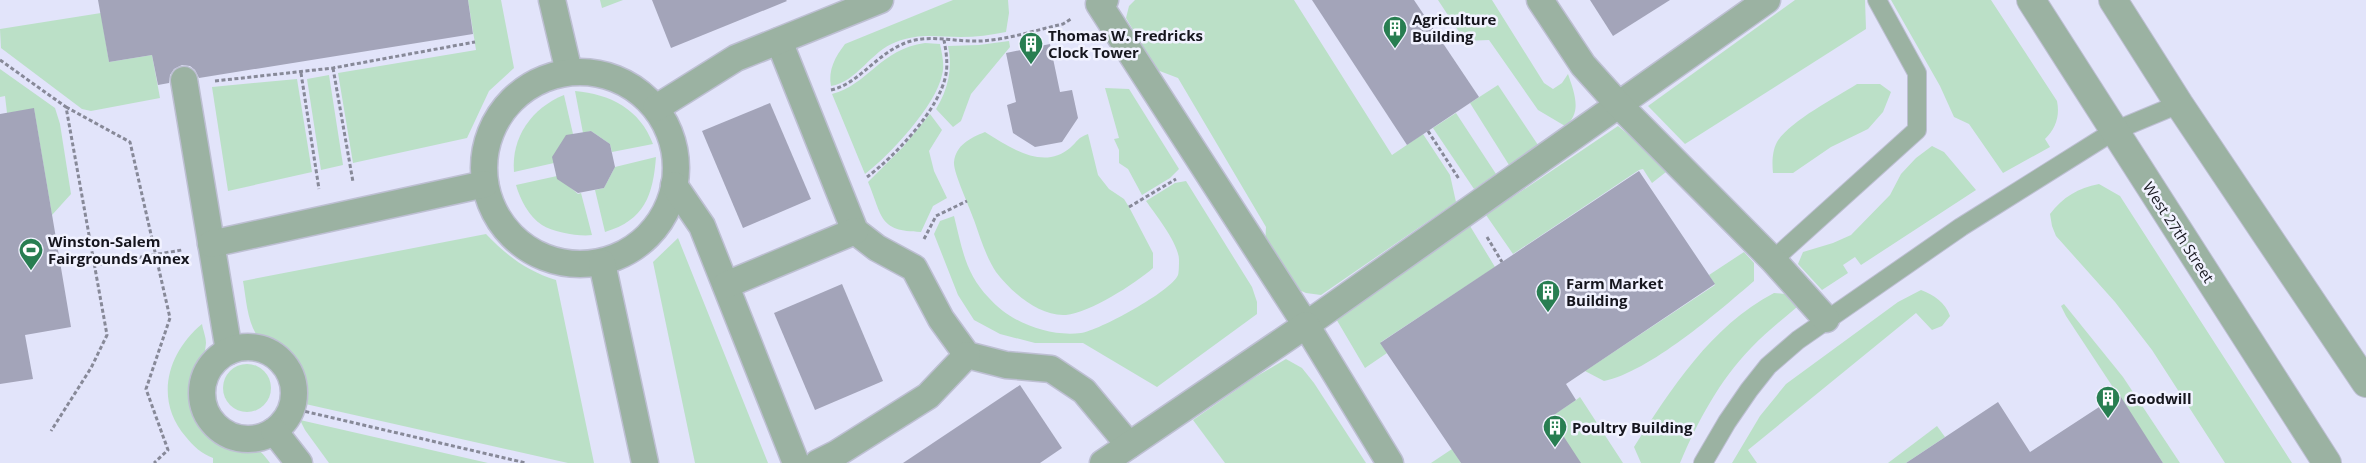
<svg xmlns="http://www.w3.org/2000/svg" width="2366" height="463" viewBox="0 0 2366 463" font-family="'Open Sans',sans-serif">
	<rect width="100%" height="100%" fill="#e2e4fa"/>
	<g fill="#bbe0c7">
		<path d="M 468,0 L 501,0 L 514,68 L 489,91 L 467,138 L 353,163 L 338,73 L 476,50 Z"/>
		<path d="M 600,0 L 623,0 L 602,8 Z"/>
		<path d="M 953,0 L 1008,0 L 1009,13 L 1006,32 C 991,35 976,37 960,37 C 936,37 920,33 896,42 C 871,51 857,82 831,86 C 828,70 835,57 845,44 Z"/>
		<path d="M 1135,0 L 1294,0 L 1392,155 L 1423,134 L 1450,175 L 1456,202 L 1321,295 L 1306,293 L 1292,287 L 1265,247 L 1266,227 L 1178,78 L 1157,70 L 1126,18 L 1129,6 Z"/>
		<path d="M 1438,0 L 1492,0 L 1544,83 L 1553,89 L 1562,83 L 1568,74 C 1574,92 1583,113 1565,126 L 1538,110 L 1489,40 L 1465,41 Z"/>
		<path d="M 1795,0 L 1865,0 L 1866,29 L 1685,144 L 1648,106 Z"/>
		<path d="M 1891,0 L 1991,0 L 2057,101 C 2060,116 2056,128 2045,139 L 2050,147 L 2003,173 L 1969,124 L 1954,117 L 1940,86 Z"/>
		<path d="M 101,13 L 109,62 L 152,55 L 160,98 L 91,111 L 82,109 L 1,48 L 0,29 Z"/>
		<path d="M 1009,41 L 1010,47 L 971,94 L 961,121 L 953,127 L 936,109 C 948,90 953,68 948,46 L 979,45 Z"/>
		<path d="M 925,43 L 940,44 C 942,54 945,66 942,75 C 936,105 890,155 865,174 L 832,94 C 868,85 880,49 925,43 Z"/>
		<path d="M 0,69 L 55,108 L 60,124 L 71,194 L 52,215 L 34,109 L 7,113 L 5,96 L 0,97 Z"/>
		<path d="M 329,75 L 343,165 L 321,170 L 307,79 Z"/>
		<path d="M 297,79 L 312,172 L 228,191 L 212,87 Z"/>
		<path d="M 1857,84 L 1880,84 L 1891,92 L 1883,112 L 1868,129 L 1831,147 L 1793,173 L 1773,173 C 1772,164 1772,151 1777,142 C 1790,121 1835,98 1857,84 Z"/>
		<path d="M 1498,85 L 1538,145 L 1509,165 L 1470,103 Z"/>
		<path d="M 1105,88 L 1129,89 L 1179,169 L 1170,178 L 1142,195 L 1128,169 L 1119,163 L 1119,150 L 1114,139 L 1119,138 Z"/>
		<path d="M 575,91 C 610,94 640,109 653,144 L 612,152 L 610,144 L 591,131 L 583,133 Z"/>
		<path d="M 564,95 L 573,134 L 554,163 L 514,172 C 511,137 532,108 564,95 Z"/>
		<path d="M 1456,113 L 1496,174 L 1474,189 L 1433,128 Z"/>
		<path d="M 930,114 L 942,130 L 929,151 L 934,171 L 947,198 L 933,206 L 921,232 C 878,231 883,217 868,182 L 903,147 Z"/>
		<path d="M 1618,126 L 1635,140 L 1666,172 L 1652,183 L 1643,169 L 1639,170 L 1513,254 L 1486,215 Z"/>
		<path d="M 985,132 C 1009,147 1043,171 1070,148 C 1078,141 1077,138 1088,134 L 1098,175 L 1109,189 L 1124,199 L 1129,207 L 1153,253 L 1153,268 C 1135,284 1089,313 1066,315 C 1040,317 1011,292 996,272 C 986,257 980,237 974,220 C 970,208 953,172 954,162 C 956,145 970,138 985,132 Z"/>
		<path d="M 1932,146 L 1944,152 L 1976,190 L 1861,265 L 1855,257 L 1843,265 L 1848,273 L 1822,290 L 1798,264 L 1803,252 L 1833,243 L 1851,235 L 1890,195 L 1901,174 L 1916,158 Z"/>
		<path d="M 656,157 C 653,195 645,220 605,232 L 595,190 L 604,188 L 615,167 Z"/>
		<path d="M 557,176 L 578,194 L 581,193 L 592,235 C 580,237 553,232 542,225 C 529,217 520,199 516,185 Z"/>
		<path d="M 1186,181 L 1252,287 L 1257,302 L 1257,314 L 1157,387 L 1083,343 L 1035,343 L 1000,334 L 974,320 L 958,295 L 934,234 L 940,221 L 954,216 C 962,248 965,273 989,298 C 1011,323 1049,337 1081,333 C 1098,331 1172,291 1178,275 C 1179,272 1179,264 1179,260 C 1179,244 1156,215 1146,201 L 1175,183 Z"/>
		<path d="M 2099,184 L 2120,196 L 2292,463 L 2225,463 L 2152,350 L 2115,302 L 2056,236 L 2052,226 L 2050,214 C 2063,197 2078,188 2099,184 Z"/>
		<path d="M 1470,226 L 1495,267 L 1381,342 L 1387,353 L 1365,368 L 1335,317 Z"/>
		<path d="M 486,234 C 507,256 527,271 556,280 L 594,463 L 568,463 L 301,403 C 301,377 296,358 273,343 C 268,340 260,339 256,334 C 247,319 246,298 243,281 Z"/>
		<path d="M 678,238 L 768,463 L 695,463 L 653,262 Z"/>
		<path d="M 1744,252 L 1754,263 L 1754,281 C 1718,312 1649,372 1604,381 L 1585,371 L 1715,285 L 1709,275 Z"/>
		<path d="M 1921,290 C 1934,295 1945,302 1950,316 L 1942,326 L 1932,330 L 1916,313 L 1748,450 L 1757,463 L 1732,463 L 1760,416 L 1786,384 L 1898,302 Z"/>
		<path d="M 1774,293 L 1785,294 L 1797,307 C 1782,320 1765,333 1751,348 C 1719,381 1698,421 1680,463 L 1641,463 L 1634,447 C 1671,389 1711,326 1774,293 Z"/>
		<path d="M 2064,304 L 2123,377 L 2180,463 L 2163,463 L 2066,316 L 2061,306 Z"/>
		<path d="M 202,324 C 203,330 206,337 206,343 C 205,364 189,379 195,402 C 199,418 213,435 228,441 C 249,450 254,440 270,463 L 213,463 L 213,458 C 202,454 193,446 186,437 C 154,400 167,353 202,324 Z"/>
		<path d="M 1286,359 L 1302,368 L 1314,383 L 1366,463 L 1225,463 L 1193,420 L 1252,379 Z"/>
		<circle cx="247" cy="388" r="24"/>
		<path d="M 1580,397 L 1623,463 L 1481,463 L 1576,400 Z"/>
		<path d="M 300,420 L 488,463 L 329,463 L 305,430 Z"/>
		<path d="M 1937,426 L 1945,437 L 1906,463 L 1888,463 Z"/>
		<path d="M 1452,449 L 1461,463 L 1431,463 Z"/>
	</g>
	<g fill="#a3a4b9">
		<path d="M 98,0 L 468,0 L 473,34 L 199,78 L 195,70 L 190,66 L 182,65 L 174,69 L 170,75 L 169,83 L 158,85 L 152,55 L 109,62 Z"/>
		<path d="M 652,0 L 786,0 L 787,1 L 671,48 Z"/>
		<path d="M 1312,0 L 1414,0 L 1479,97 L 1407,145 Z"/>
		<path d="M 1590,0 L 1670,0 L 1613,36 Z"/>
		<path d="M 1050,44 L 1060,92 L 1072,90 L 1078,118 L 1062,142 L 1035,147 L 1013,133 L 1007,105 L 1016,102 L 1006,53 Z"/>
		<path d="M 770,103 L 811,199 L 743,228 L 702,131 Z"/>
		<path d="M 34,108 L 71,327 L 25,335 L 33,379 L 0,384 L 0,114 Z"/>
		<path d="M 591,131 L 610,144 L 615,167 L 604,188 L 578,193 L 557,179 L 552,157 L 566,135 Z"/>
		<path d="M 1639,171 L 1715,284 L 1566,384 L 1576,400 L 1551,417 L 1581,463 L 1461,463 L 1380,343 Z"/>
		<path d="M 842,284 L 883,381 L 815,410 L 774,313 Z"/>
		<path d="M 1020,385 L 1062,448 L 1040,463 L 903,463 Z"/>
		<path d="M 2119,394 L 2163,463 L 1906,463 L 1998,402 L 2030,452 Z"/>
	</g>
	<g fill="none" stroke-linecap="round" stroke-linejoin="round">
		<defs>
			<g id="service">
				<path d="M 1773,260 L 1917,130 L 1917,73 L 1877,0"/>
				<path d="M 1703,463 L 1727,422 L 1749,390 L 1768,366 L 1798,340 L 1961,227 L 2114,131 L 2179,104"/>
			</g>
			<g id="pedestrian">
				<path d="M 552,0 L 569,72"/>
				<path d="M 1105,0 L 1099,4 L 1306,325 L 1767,0"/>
				<path d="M 1540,0 L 1583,65 L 1619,105 L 1773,260 L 1826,319"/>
				<path d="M 779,41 L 855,231 L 877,248 L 914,268 L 941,319 L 967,355 L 1006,365 L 1051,369 L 1084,391 L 1129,445"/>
				<circle cx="580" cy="168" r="96"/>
				<path d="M 184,80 L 229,351"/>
				<path d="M 656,108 L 736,58 L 880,0"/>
				<path d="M 674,185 L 702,226 L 796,463"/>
				<path d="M 211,244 L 485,184"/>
				<path d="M 602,263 L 645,463"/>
				<path d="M 726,285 L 855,231"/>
				<circle cx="248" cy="393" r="46"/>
				<path d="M 274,431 L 299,463"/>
				<path d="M 818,463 L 836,454 L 928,396 L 967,355"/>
				<path d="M 1103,463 L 1306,325 L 1390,463"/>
			</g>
			<g id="tertiary">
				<path d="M 2031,0 L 2327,463"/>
				<path d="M 2113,0 L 2179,104 L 2366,383"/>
			</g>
		</defs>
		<use href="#service" stroke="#bdbfd2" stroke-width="20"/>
		<use href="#pedestrian" stroke="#bdbfd2" stroke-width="29"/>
		<use href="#tertiary" stroke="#bdbfd2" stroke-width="30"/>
		<g stroke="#878998" stroke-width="3" stroke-dasharray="4 2.5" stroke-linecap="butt">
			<path d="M 0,60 L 66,107 L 107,335 L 91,368 L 51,431"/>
			<path d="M 333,68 L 353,182"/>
			<path d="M 301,73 L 319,189"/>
			<path d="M 215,81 L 333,68 L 475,42"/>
			<path d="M 831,90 C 862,83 879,48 915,40 C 936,36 959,42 980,41 C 1007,40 1036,30 1063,24 L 1071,19"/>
			<path d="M 66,107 L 130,142 L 170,318 L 146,389 L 168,450 L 154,463"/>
			<path d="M 1428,131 L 1459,179"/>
			<path d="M 867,177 C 894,157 940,109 946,74 C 948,63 946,51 944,40"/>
			<path d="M 1129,207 L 1176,179"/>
			<path d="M 1487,237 L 1502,262"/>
			<path d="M 924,239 L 936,216 L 967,201"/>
			<path d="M 94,265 L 182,250"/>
			<path d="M 299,410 L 526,463"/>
		</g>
		<use href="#service" stroke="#9bb2a2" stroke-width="18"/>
		<use href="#pedestrian" stroke="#9bb2a2" stroke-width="26"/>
		<use href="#tertiary" stroke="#9bb2a2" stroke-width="28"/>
	</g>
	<defs>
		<symbol id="building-pin" viewBox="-11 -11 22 30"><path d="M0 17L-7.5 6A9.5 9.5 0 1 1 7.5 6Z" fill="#287e51" stroke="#f1f2ff"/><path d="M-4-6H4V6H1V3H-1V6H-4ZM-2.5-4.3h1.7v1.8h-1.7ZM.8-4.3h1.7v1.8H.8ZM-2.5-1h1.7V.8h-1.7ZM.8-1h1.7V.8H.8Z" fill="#fff"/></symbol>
		<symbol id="stadium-pin" viewBox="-11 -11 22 30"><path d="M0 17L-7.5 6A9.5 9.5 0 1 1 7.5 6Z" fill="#287e51" stroke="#f1f2ff"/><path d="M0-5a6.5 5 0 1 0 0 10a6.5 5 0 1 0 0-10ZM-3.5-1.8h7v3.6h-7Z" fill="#fff"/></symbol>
	</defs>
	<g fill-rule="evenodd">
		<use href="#building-pin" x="1381" y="14" width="28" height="38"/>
		<use href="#building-pin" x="1017" y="30" width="28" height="38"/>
		<use href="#stadium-pin" x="17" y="236" width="28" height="38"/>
		<use href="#building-pin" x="1534" y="278" width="28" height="38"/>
		<use href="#building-pin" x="2094" y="384" width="28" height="38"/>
		<use href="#building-pin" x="1541" y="413" width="28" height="38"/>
	</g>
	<g text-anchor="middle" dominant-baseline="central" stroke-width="5" stroke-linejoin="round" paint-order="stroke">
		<g font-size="15" font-weight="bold" fill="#16161e" stroke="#f1f2ff" text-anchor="start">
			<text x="1412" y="19">Agriculture<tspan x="1412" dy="17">Building</tspan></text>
			<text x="1048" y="35">Thomas W. Fredricks<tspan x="1048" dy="17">Clock Tower</tspan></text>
			<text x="48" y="241">Winston-Salem<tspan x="48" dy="17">Fairgrounds Annex</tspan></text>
			<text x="1566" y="283">Farm Market<tspan x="1566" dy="17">Building</tspan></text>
			<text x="2126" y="398">Goodwill</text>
			<text x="1572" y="427">Poultry Building</text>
		</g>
		<g font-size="15" fill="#16161e" stroke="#f1f2ff">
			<text transform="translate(2179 232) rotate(57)">West 27th Street</text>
		</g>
	</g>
</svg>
